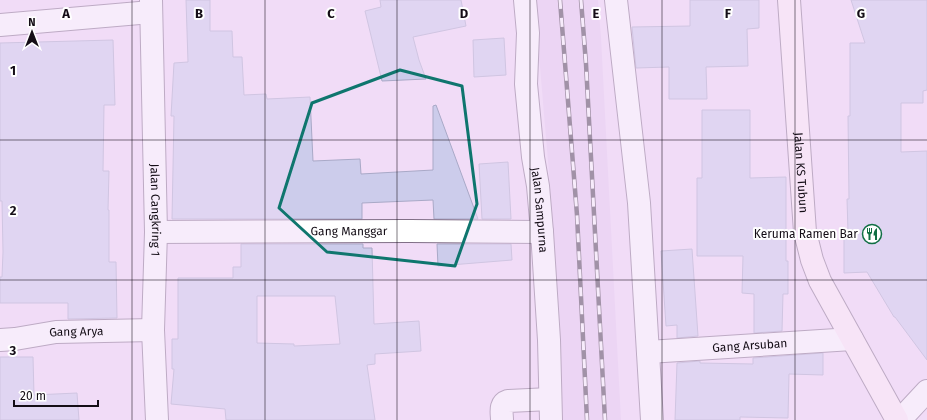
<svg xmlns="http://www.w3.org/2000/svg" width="927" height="420" viewBox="0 0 927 420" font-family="'Fira Sans',sans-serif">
	<rect width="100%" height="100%" fill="#f1dcf7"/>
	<path fill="#e7cdef" d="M 531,0 L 598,0 L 601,37 L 621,420 L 559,420 L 550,185 L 540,67 Z"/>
	<g fill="#cccceb" stroke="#a9a9c7" fill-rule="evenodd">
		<path d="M 186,0 L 210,0 L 210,31 L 232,31 L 233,57 L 242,57 L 244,95 L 266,94 L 267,99 L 310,97 L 313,161 L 360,159 L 361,174 L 433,170 L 433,106 L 436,105 L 478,219 L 434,219 L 433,200 L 362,203 L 362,219 L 172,219 L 174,116 L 171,116 L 174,63 L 188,62 Z"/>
		<path d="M 380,0 L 461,0 L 466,26 L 413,37 L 419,60 L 426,79 L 382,81 L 365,11 L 381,7 Z"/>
		<path d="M 690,0 L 759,0 L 759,28 L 747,29 L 748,66 L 706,67 L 707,99 L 669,99 L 669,67 L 636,68 L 632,27 L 690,26 Z"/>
		<path d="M 851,0 L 927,0 L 927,90 L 923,91 L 923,103 L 901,103 L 901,152 L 927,151 L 927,360 L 895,317 L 894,317 L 867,272 L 844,273 L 844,232 L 848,232 L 847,199 L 849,199 L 848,116 L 850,116 L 850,43 L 865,43 Z"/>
		<path d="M 504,38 L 506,75 L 474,77 L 473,40 Z"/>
		<path d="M 113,40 L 115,105 L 104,105 L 103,171 L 109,171 L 108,210 L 109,210 L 109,262 L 116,262 L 117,318 L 68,319 L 68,303 L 0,303 L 0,277 L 2,277 L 3,252 L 2,201 L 0,201 L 0,43 Z"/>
		<path d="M 702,110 L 750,110 L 750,178 L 786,177 L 786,261 L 788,261 L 788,294 L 783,294 L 782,331 L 754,333 L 754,294 L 742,293 L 743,256 L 697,256 L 697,178 L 702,178 Z"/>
		<path d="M 508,162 L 511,219 L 482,219 L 479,164 Z"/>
		<path d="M 241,244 L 363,244 L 363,248 L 372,248 L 374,324 L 419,321 L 421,351 L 375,354 L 375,364 L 367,365 L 375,420 L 226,420 L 225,409 L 171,404 L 174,369 L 172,369 L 172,339 L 178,339 L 178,278 L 233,278 L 233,267 L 241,267 ZM 257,296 L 335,296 L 340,344 L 294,346 L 294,344 L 257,343 Z"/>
		<path d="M 437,244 L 511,244 L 512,260 L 438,266 Z"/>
		<path d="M 692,249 L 698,336 L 677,338 L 677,325 L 666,326 L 661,251 Z"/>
		<path d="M 823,353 L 823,375 L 789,374 L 788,418 L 740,417 L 740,420 L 675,420 L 677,363 L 700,361 L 700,363 L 753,364 L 753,358 Z"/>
		<path d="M 0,357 L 33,357 L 34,395 L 77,393 L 79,420 L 0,420 Z"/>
	</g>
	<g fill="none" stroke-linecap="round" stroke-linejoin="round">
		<defs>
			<g id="street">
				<path id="s1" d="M 151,0 L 156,232 L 153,330 L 157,420"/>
				<path id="s2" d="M 525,0 L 528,33 L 526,84 L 533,157 L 538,186 L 542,232 L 549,340 L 551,420"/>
				<path d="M 616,0 L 639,203 L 652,420"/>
				<path d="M 0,25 L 151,12"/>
				<path id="s3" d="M 156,232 L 409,231 L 542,232"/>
				<path id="s4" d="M 0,340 L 15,339 L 56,332 L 153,330"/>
				<path id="s5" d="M 648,352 L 852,339"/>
				<path d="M 502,420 C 502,413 499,404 508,401 L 550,399"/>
				<path d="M 900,420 L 927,391"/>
			</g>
			<g id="secondary">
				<path id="s6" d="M 789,0 L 805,232 L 812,260 L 820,281 L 897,420"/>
			</g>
		</defs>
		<use href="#street" stroke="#816f87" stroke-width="24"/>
		<use href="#secondary" stroke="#816f87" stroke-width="24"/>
		<use href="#street" stroke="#fff" stroke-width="22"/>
		<use href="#secondary" stroke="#feedf5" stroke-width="22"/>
		<defs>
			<g id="rail">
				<path d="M 560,0 L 577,215 L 587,420"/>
				<path d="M 581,0 L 586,64 L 605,420"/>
			</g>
		</defs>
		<use href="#rail" stroke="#423845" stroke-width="4.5"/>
		<use href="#rail" stroke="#fff" stroke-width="3" stroke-dasharray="9" stroke-linecap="butt"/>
	</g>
	<path d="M0 0H927V420H0ZM 400,70 L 462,86 L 477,204 L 455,266 L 327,252 L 279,208 L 312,103 Z" fill="#f1dcf7" fill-opacity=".55" fill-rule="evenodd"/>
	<path fill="none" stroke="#0f766e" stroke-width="3" stroke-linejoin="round" d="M 400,70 L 462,86 L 477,204 L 455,266 L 327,252 L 279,208 L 312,103 Z"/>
	<path fill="none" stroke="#140d16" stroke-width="1" stroke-opacity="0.55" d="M 132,0 L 132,420M 265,0 L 265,420M 397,0 L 397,420M 530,0 L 530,420M 662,0 L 662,420M 795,0 L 795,420M 0,140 L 927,140M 0,280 L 927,280"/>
	<defs>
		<symbol id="restaurant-ring" viewBox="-11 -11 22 22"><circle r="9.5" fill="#fff" stroke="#106f44" stroke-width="1.5"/><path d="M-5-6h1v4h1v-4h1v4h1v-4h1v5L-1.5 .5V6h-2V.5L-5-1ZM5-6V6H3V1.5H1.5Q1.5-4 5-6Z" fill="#106f44"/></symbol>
	</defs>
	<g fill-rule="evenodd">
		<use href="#restaurant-ring" x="861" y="223" width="22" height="22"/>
	</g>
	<g text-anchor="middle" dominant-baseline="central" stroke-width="4" stroke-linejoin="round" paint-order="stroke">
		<g font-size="12" fill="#140d16" stroke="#fff">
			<text stroke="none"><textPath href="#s6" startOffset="173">Jalan KS Tubun</textPath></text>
			<text stroke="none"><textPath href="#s1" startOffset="210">Jalan Cangkring 1</textPath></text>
			<text stroke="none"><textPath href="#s2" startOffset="211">Jalan Sampurna</textPath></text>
			<text stroke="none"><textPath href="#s3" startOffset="193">Gang Manggar</textPath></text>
			<text stroke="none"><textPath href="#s4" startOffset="77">Gang Arya</textPath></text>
			<text stroke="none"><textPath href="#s5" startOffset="102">Gang Arsuban</textPath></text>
		</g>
		<g font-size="12" fill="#140d16" stroke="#fff" text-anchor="end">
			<text x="858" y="234">Keruma Ramen Bar</text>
		</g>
	</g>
	<g font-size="13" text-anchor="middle" font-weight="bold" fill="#140d16" stroke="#fff" stroke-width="4" stroke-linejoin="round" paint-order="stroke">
		<text x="66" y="18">A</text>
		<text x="199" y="18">B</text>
		<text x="331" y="18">C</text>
		<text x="464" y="18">D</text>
		<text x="596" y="18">E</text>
		<text x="728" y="18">F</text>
		<text x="861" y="18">G</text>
		<text x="13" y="75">1</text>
		<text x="13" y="215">2</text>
		<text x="13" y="355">3</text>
	</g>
	<g transform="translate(32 32)" stroke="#ffffff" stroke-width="3" paint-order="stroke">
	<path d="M0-3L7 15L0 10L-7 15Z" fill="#140d16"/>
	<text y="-6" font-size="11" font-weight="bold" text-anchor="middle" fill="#140d16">N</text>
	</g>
	<path d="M14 400v6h84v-6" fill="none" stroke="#140d16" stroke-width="2"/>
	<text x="20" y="400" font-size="12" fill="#140d16" stroke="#ffffff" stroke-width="3" paint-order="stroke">20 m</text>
</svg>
